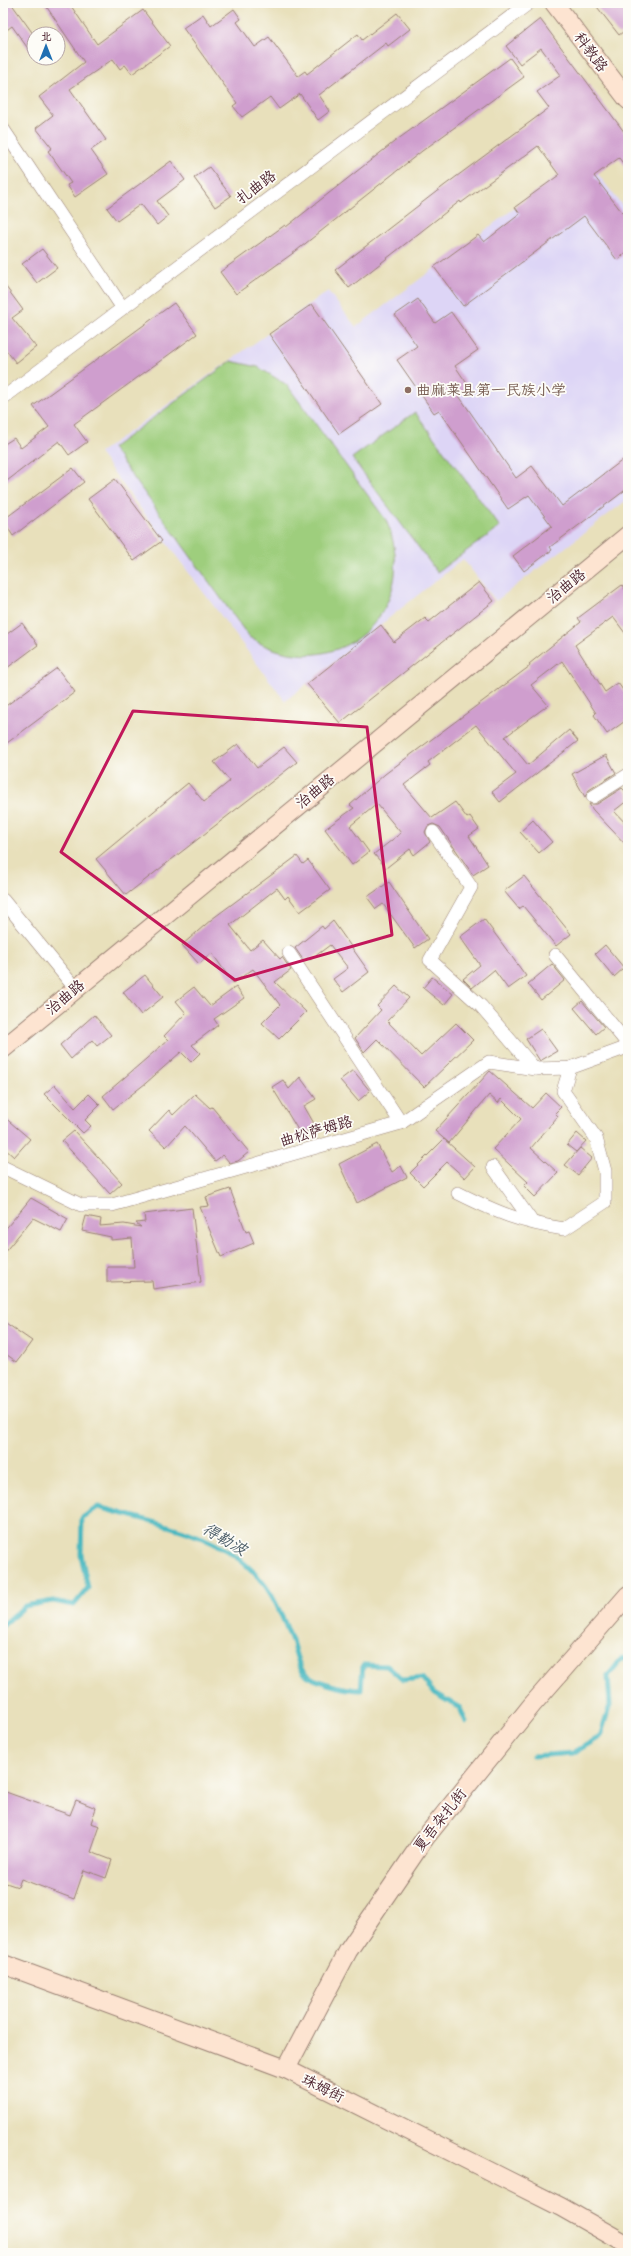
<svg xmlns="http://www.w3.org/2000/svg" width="631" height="2256" viewBox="0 0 631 2256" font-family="'Shantell Sans','LXGW WenKai TC',sans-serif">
	<rect width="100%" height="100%" fill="#fdfcf7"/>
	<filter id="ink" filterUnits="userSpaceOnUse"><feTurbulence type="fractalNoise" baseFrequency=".025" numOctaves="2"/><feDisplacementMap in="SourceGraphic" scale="8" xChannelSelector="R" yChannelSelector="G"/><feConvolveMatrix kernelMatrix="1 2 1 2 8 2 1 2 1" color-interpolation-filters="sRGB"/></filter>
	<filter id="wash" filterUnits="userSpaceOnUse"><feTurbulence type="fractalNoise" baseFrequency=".012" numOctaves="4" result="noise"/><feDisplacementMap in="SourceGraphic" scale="16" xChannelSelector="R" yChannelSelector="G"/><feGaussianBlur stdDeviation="0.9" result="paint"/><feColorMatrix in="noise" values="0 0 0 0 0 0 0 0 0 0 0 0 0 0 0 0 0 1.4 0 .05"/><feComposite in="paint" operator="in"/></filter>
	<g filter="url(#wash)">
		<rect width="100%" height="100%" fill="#e8e0bb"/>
		<path fill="#ddd5f6" d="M 584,156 L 628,213 L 628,499 L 496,601 L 463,559 L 285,701 L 99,453 L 328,291 L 356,327 Z"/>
		<g fill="#9ece7d" stroke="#747654">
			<path d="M 231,361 L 258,367 L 287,385 L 386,520 C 426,612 333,691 249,637 L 112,448 Z"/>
			<path d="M 415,412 L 500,527 L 437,572 L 352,458 Z"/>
		</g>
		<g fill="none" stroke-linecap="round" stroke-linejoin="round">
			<g stroke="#49b8c0" stroke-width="5">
				<path d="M 3,1625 L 25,1606 L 53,1601 L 74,1605 L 88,1588 L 81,1555 L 82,1518 L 98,1507 C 143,1520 202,1530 239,1559 C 270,1583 278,1606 292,1641 C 295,1650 297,1662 302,1670 C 310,1682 347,1690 361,1690 L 363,1665 L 387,1666 L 403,1680 L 422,1678 L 434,1693 L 460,1708 L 466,1722"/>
				<path d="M 533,1756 L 573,1753 L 600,1737 L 610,1705 L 608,1676 L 622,1658 L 628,1660"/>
			</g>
		</g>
		<g id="blocks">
			<g fill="#cf9ece">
				<path d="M 11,3 L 34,35 L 34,57 L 12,26 L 3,33 L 3,9 Z"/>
				<path d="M 44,3 L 69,3 L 97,44 L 143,10 L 170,46 L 132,74 L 125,65 L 120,69 L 113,59 L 70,89 L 106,140 L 91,150 L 108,174 L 75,197 L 67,185 L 71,183 L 48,151 L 52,148 L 36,128 L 53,115 L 39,97 L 84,62 Z"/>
				<path d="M 594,3 L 628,3 L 628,28 L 619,35 Z"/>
				<path d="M 234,9 L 241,19 L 237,22 L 255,47 L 269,37 L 298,76 L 305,71 L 307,74 L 358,34 L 362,40 L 397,13 L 410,29 L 388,46 L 386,43 L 319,95 L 330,111 L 318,120 L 300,94 L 279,109 L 270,97 L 242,117 L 233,106 L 237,103 L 183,28 L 203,14 L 211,26 Z"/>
				<path d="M 540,19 L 628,137 L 628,170 L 619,158 L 594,176 L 628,220 L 628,251 L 617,260 L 584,216 L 463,306 L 434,267 L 478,235 L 484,242 L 520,214 L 515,207 L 559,175 L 538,146 L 461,203 L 460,201 L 349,288 L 335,270 L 445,185 L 549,108 L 537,92 L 561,75 L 541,48 L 520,64 L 506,46 Z"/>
				<path d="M 510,58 L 524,77 L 422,151 L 296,251 L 236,294 L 220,272 L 285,225 L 286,227 L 394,142 Z"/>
				<path d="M 171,161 L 185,180 L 157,201 L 168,216 L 157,225 L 141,204 L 117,221 L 107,208 Z"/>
				<path d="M 209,167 L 231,196 L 215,207 L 194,178 Z"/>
				<path d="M 42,249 L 57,268 L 37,283 L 22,264 Z"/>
				<path d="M 3,283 L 23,310 L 12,318 L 36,347 L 16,363 L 3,346 Z"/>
				<path d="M 418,299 L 435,323 L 451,312 L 478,350 L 455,366 L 470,388 L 459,396 L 516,478 L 532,466 L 562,506 L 628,456 L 628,488 L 550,547 L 552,550 L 524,571 L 513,556 L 552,526 L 529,495 L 508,509 L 439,410 L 434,413 L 397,360 L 417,346 L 395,315 Z"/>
				<path d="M 174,303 L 197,334 L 74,424 L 87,442 L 69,455 L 59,441 L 3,484 L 3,445 L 14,438 L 21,448 L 49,427 L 33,406 Z"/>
				<path d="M 312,304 L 382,404 L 339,434 L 269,334 Z"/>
				<path d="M 73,468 L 84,482 L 13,536 L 3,520 Z"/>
				<path d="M 115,479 L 162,541 L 134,561 L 88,499 Z"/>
				<path d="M 479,582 L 494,601 L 340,723 L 307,684 L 381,625 L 394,642 L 425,618 L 429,622 Z"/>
				<path d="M 622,585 L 628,594 L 628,637 L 613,617 L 575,645 L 605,692 L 618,683 L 628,697 L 628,719 L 607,734 L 594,715 L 596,713 L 562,661 L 531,685 L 548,705 L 505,737 L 528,765 L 569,730 L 578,741 L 500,802 L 492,792 L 516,774 L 476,725 L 428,762 L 430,765 L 404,785 L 432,818 L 455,802 L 467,818 L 470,816 L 479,829 L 469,836 L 488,865 L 473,875 L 440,827 L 433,824 L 428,826 L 425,832 L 430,842 L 414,855 L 410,849 L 386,868 L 374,854 L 401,833 L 377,804 L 350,826 L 369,852 L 352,865 L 325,829 L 354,808 L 350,805 L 385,774 L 530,666 L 529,664 L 581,622 L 578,618 Z"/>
				<path d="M 22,623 L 38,645 L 3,671 L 3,637 Z"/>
				<path d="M 57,668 L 75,692 L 3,746 L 3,708 Z"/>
				<path d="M 238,744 L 257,768 L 284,747 L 297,762 L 126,895 L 96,859 L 188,783 L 204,802 L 230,781 L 214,762 Z"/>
				<path d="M 606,755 L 616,773 L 589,790 L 585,797 L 572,774 Z"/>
				<path d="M 622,788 L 628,794 L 628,800 L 614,811 L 628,826 L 628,847 L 593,810 L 589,804 L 597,804 Z"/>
				<path d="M 533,820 L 552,842 L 539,853 L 520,832 Z"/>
				<path d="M 297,856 L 303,864 L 308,860 L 330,890 L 300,912 L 288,896 L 285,899 L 277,888 L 230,925 L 250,950 L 263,940 L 280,959 L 282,957 L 291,970 L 275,982 L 306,1012 L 279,1039 L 262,1023 L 280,1005 L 253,969 L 233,983 L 212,953 L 199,964 L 182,945 L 212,919 Z"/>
				<path d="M 524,876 L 571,934 L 556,946 L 523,906 L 519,909 L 504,891 Z"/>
				<path d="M 389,882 L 428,939 L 415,948 L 383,904 L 376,909 L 367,897 Z"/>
				<path d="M 484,919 L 526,976 L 508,989 L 494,970 L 472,988 L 463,979 L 480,965 L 460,937 Z"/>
				<path d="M 333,921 L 369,972 L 343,992 L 333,979 L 348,968 L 330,945 L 310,960 L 308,958 L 304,961 L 295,948 L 322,926 L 324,929 Z"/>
				<path d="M 605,945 L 624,968 L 614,977 L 595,954 Z"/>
				<path d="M 552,964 L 565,980 L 541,1000 L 528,984 Z"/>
				<path d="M 145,975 L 163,997 L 141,1015 L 123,992 Z"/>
				<path d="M 432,977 L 453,994 L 444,1005 L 423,988 Z"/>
				<path d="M 396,986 L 409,998 L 387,1021 L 421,1056 L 456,1023 L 473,1040 L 424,1087 L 377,1039 L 364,1052 L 355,1038 L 381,1010 L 377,1006 Z"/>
				<path d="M 194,987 L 210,1006 L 236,987 L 244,998 L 214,1019 L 218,1025 L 192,1045 L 200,1053 L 191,1062 L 181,1052 L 146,1083 L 113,1109 L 103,1096 L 168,1040 L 164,1036 L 186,1013 L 176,1001 Z"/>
				<path d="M 582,1001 L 604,1027 L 596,1034 L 574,1008 Z"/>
				<path d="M 94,1015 L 111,1035 L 97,1046 L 92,1040 L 71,1059 L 60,1045 Z"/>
				<path d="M 541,1029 L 557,1051 L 540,1061 L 526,1039 Z"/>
				<path d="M 353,1070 L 370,1091 L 358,1101 L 340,1080 Z"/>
				<path d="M 490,1071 L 532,1108 L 546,1093 L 561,1107 L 555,1113 L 558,1116 L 531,1148 L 558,1173 L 535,1197 L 524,1186 L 528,1182 L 493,1149 L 521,1119 L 501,1099 L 498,1103 L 489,1095 L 449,1143 L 435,1131 Z"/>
				<path d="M 300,1077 L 316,1099 L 304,1106 L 316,1127 L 301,1135 L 272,1087 L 283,1080 L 289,1089 Z"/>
				<path d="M 55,1085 L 75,1108 L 89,1094 L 100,1105 L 85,1120 L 91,1126 L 83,1133 L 44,1094 Z"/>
				<path d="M 195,1094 L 210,1108 L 212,1107 L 249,1152 L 238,1161 L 230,1163 L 223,1155 L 215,1161 L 185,1126 L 166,1147 L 149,1131 L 169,1110 L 173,1115 Z"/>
				<path d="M 3,1116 L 30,1139 L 14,1157 L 3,1147 Z"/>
				<path d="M 74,1131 L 122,1183 L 110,1194 L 62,1141 Z"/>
				<path d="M 577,1133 L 586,1141 L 576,1152 L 567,1145 Z"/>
				<path d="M 444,1139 L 475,1167 L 465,1178 L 447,1162 L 423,1186 L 410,1173 Z"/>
				<path d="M 377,1144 L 392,1172 L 401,1166 L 407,1177 L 357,1203 L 339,1164 Z"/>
				<path d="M 580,1148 L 592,1158 L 578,1175 L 565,1165 Z"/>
				<path d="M 230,1189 L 246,1232 L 249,1231 L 254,1243 L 221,1257 L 200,1207 L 209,1206 L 206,1197 Z"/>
				<path d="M 31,1198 L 68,1219 L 61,1232 L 33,1218 L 3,1254 L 3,1232 Z"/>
				<path d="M 192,1208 L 201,1282 L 153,1289 L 152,1281 L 107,1282 L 107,1267 L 134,1267 L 132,1238 L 111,1240 L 111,1237 L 82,1231 L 86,1216 L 101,1219 L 100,1226 L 124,1224 L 141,1227 L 136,1223 L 145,1222 L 144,1214 Z"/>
				<path d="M 3,1321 L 32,1341 L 17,1362 L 3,1352 Z"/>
				<path d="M 3,1791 L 70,1815 L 76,1800 L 96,1808 L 91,1823 L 100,1826 L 91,1852 L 112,1860 L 106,1878 L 84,1870 L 74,1899 L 21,1879 L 18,1887 L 3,1882 Z"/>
			</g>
		</g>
	</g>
	<g filter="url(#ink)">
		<use href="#blocks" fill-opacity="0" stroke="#998073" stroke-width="1"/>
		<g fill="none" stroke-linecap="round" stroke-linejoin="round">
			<defs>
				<g id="street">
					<path d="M 3,129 L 122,307"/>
					<path d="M 3,398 L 529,3"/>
					<path d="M 593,797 L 628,775"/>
					<path d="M 433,832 L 471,887 L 430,960 L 481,1006 L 535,1069"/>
					<path d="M 3,900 L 75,988"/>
					<path d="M 289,953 L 401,1123"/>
					<path d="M 555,955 L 627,1043"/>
					<path d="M 3,1167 L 81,1205 L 112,1205 L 401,1123 L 489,1062 L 535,1069 L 570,1068 L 628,1047"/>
					<path d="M 493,1167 L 530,1219"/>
					<path d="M 458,1193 C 498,1213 520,1222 564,1229 L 605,1202 L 605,1171 L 596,1138 L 563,1091 L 570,1068"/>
				</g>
				<g id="secondary">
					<path d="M 554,3 L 628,100"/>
					<path d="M 3,1049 L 628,535"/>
					<path d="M 3,1964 L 286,2069 L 561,2207 L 628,2245"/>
					<path d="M 286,2069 L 348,1951 L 425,1838 L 532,1705 L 628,1595"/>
				</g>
			</defs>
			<use href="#street" stroke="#998073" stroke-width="14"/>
			<use href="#secondary" stroke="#998073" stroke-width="20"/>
			<use href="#street" stroke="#fff" stroke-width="13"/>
			<use href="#secondary" stroke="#fde4d1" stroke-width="18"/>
		</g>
	</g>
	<path fill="none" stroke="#c2185b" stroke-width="3" stroke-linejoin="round" d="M 133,711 L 367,727 L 392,935 L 235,980 L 61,852 Z"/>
	<circle fill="#8d6e63" stroke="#fdfcf7" stroke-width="1.5" cx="408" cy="390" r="4"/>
	<g text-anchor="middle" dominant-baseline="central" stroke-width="3.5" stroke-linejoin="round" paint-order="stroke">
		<g font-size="15" fill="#4a1f2b" stroke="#fdfcf7">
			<text transform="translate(591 52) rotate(53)">科教路</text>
			<text transform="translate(256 187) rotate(-37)">扎曲路</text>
			<text transform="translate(566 586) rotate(-39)">治曲路</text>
			<text transform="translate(315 791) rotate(-39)">治曲路</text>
			<text transform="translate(65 997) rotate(-40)">治曲路</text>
			<text transform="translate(316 1131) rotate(-16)">曲松萨姆路</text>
			<text transform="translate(440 1820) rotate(-52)">夏吾杂扎街</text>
			<text transform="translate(323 2088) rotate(27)">珠姆街</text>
		</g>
		<g font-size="15" fill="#785e54" stroke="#fdfcf7" text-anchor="start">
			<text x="416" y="390">曲麻莱县第一民族小学</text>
		</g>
		<g font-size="16" font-style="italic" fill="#4a5c67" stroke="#fdfcf7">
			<text transform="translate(225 1539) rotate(30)">得勒波</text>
		</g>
	</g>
	<rect width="631" height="2256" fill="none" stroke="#fdfcf7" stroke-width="16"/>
	<g transform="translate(46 46)"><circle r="19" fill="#fdfcf7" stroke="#b5a4a5"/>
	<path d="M0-3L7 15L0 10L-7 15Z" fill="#1f6fb2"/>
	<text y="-6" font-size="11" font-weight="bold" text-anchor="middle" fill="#4a1f2b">北</text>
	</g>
</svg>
